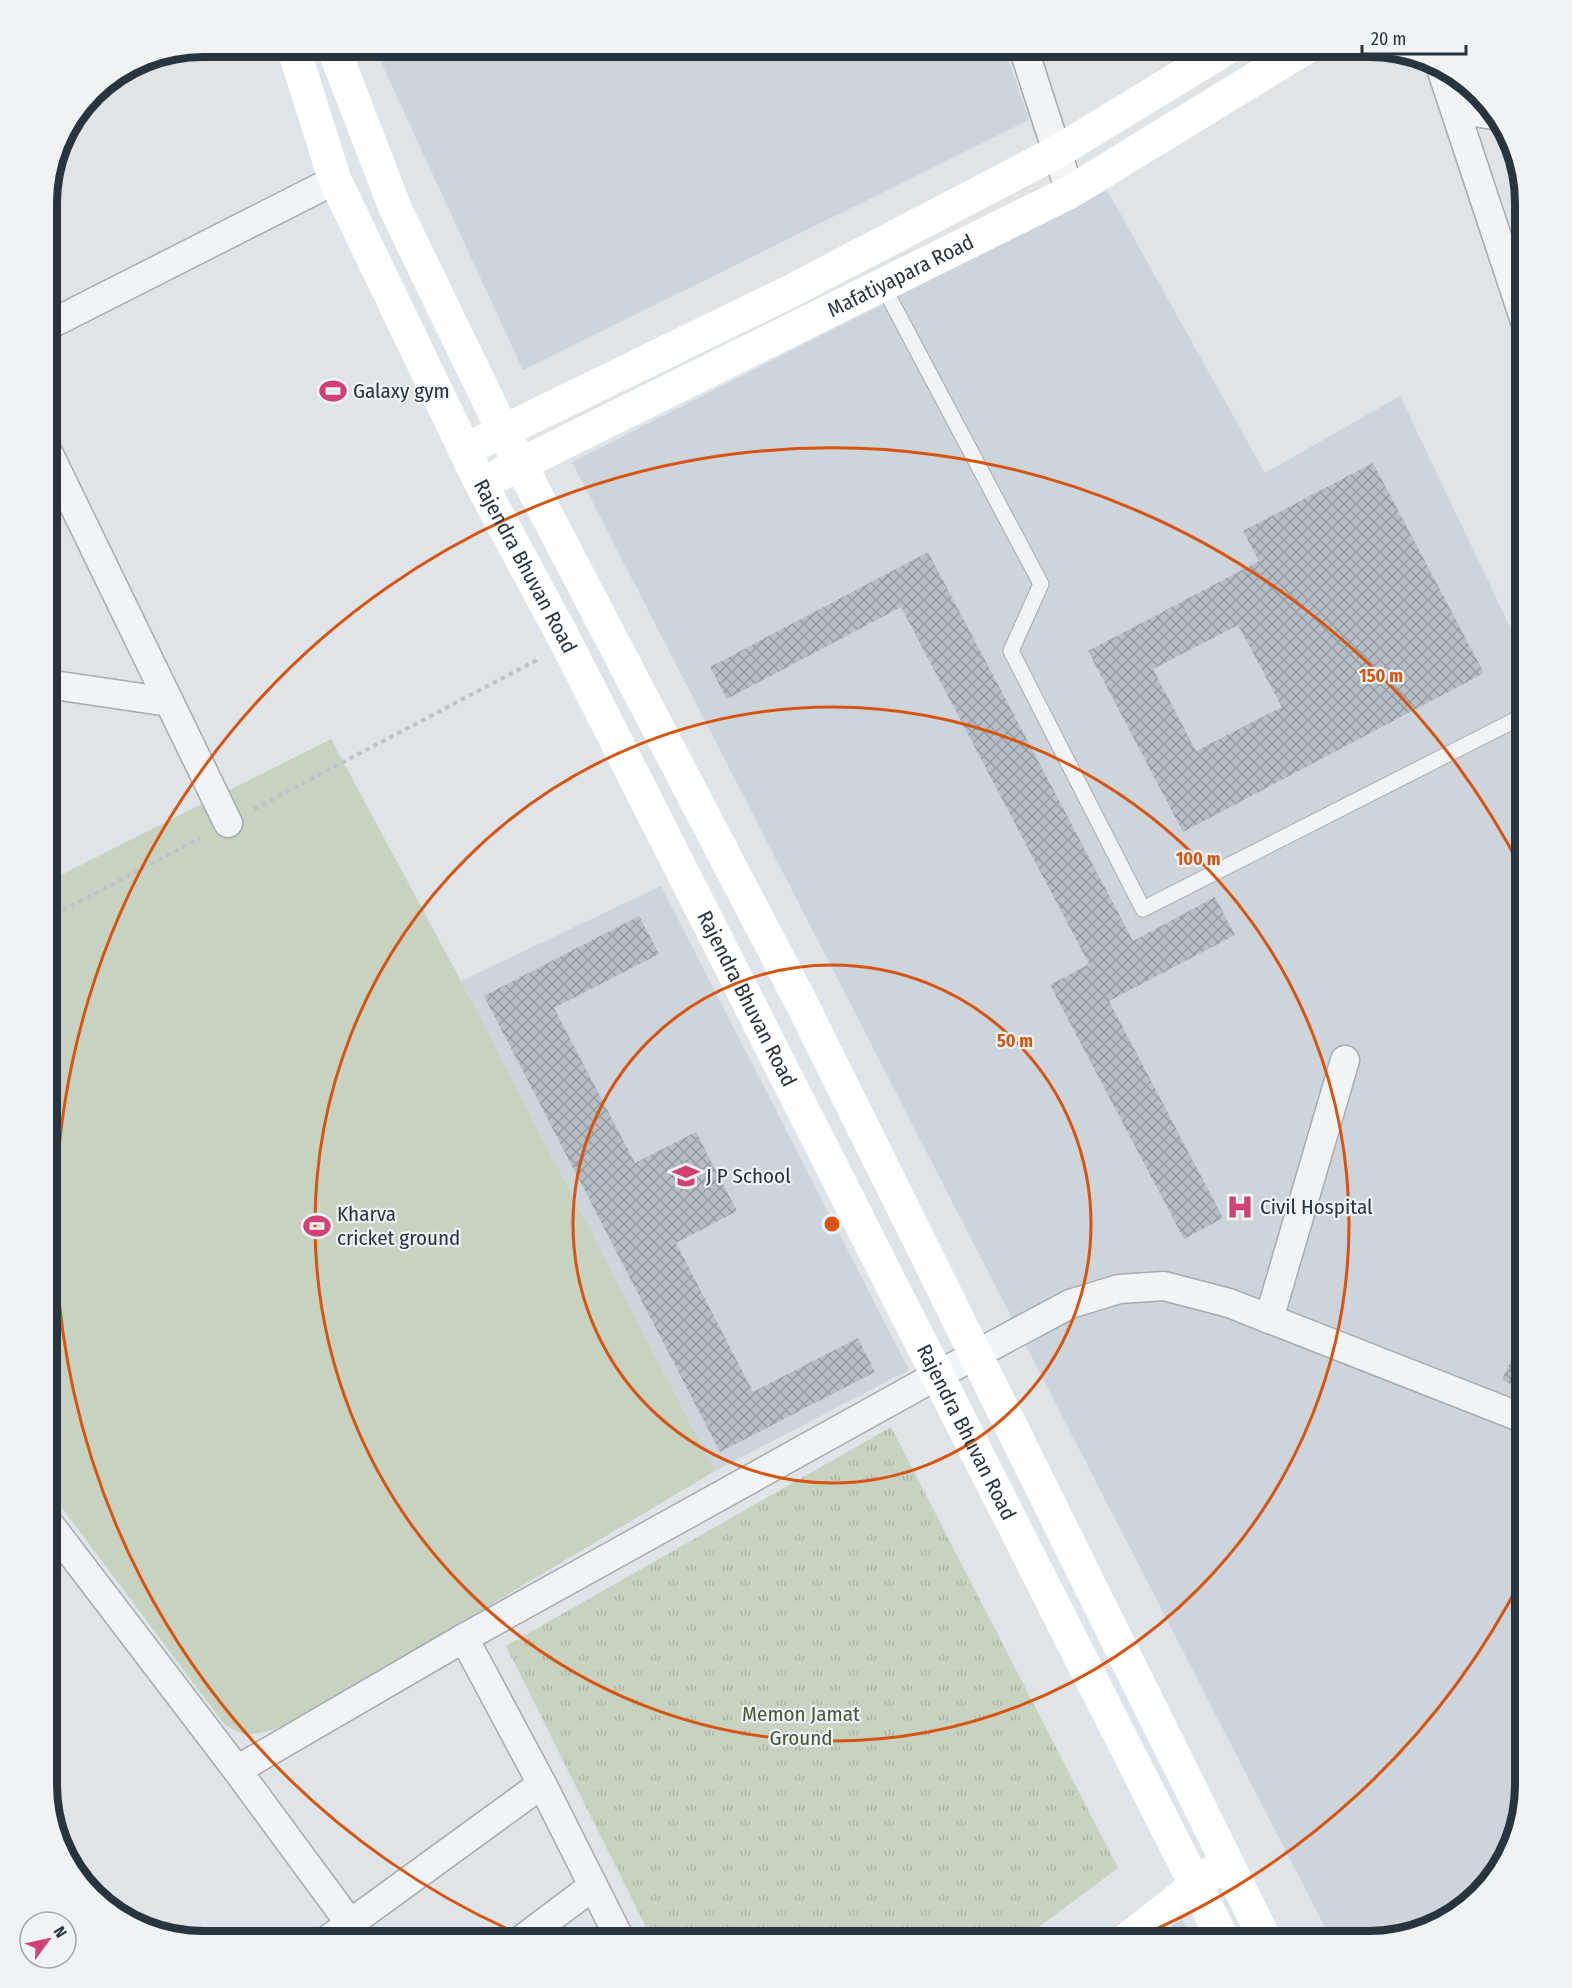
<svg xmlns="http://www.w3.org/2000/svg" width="1572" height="1988" viewBox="0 0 1572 1988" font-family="'Fira Sans Condensed',sans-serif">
	<defs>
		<pattern id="park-tufts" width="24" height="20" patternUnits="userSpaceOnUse" patternTransform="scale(1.5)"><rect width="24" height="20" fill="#c8d2c0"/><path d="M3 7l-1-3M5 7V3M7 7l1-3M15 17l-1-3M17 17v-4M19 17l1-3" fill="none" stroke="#acb5a6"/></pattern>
		<pattern id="building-cross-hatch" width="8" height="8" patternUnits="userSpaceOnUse" patternTransform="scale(1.5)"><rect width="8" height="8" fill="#b6bfc5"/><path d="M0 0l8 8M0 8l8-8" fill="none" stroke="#949ca1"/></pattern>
	</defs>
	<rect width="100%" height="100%" fill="#dfe4e8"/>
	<g fill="#cdd4da">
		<path d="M 374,47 L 1004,47 L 1029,120 L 523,370 Z"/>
		<path d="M 1107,190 L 1265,473 L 1400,396 L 1511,629 L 1525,628 L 1525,1786 L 1509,1855 L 1456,1915 L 1370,1941 L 1332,1941 L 572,462 Z"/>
		<path d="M 661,886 L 909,1370 L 715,1471 L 461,981 Z"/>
		<path d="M 1180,1916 L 1193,1941 L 1149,1941 Z"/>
	</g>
	<path fill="#c8d2c0" d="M 331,739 L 461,981 L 715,1471 L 292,1723 L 266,1732 L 245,1735 L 225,1725 L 47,1488 L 47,882 Z"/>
	<path fill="url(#park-tufts)" d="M 891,1427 L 1118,1868 L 1020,1941 L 653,1941 L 506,1646 Z"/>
	<g fill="url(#building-cross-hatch)" fill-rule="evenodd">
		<path d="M 1373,463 L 1484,673 L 1183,832 L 1088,651 L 1259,561 L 1243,531 ZM 1238,625 L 1282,707 L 1196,751 L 1153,669 Z"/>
		<path d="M 928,552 L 1133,941 L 1215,897 L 1235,935 L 1109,1001 L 1223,1218 L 1184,1239 L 1050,985 L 1089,964 L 901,607 L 727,699 L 710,667 Z"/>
		<path d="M 639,916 L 659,954 L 554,1008 L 635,1163 L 696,1132 L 737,1211 L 676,1243 L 753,1392 L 858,1338 L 875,1372 L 720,1452 L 484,996 Z"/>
		<path d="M 1525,1329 L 1525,1391 L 1502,1380 Z"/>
	</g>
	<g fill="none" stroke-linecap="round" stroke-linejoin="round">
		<defs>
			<path id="lane" d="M 883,286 L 1041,584 L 1011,651 L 1143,909 L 1525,715"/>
			<g id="street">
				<path d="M 1023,47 L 1070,192"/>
				<path d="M 1440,65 L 1525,321"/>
				<path d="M 1456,109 L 1499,116"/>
				<path d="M 47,326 L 335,180"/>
				<path d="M 47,450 L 228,823"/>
				<path d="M 47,684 L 169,702"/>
				<path d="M 1269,1319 L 1345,1060"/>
				<path d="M 47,1521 L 237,1770 L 464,1638 L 936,1376 L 1070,1304 L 1119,1289 L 1164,1286 L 1229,1303 L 1525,1419"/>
				<path d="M 464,1638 L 542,1784 L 621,1941"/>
				<path d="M 237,1770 L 363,1941"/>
				<path d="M 326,1941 L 542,1784"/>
				<path d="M 520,1941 L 593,1886"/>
			</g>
		</defs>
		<use href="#lane" stroke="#a4acb2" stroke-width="17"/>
		<use href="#street" stroke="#a4acb2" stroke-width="31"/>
		<g stroke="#bdc2c7" stroke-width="4" stroke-dasharray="4.5 4.5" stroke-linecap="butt">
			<path d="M 254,809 L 537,660"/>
			<path d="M 47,919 L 200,838"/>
		</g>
		<use href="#lane" stroke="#f1f4f7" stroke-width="15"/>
		<use href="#street" stroke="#f1f4f7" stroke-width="28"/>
		<g stroke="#fff" stroke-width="33">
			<path id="s1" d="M 293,47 L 335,180 L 481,484 L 567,644 L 1224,1941"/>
			<path d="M 333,47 L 396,210 L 503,431 L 801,1002 L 1266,1941"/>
			<path d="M 483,441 L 791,291 L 1057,152 L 1229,47"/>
			<path id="s2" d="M 501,474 L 1070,192 L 1307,47"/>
			<path d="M 1125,1941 L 1213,1872"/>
		</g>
	</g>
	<g fill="none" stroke="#d55511" stroke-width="3">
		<circle cx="832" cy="1224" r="259"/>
		<circle cx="832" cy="1224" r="517"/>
		<path d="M1523 1576A776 776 0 0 1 1129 1941M535 1941A776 776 0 1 1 1523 872"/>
	</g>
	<defs>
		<symbol id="stadium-bare" viewBox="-9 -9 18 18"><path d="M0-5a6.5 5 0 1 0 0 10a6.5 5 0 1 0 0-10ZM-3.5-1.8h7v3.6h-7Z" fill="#cf4273" stroke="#eef3f6" stroke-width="2.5" paint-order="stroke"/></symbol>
		<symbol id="school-bare" viewBox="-9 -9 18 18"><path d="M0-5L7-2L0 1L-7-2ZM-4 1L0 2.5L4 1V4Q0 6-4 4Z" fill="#cf4273" stroke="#eef3f6" stroke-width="2.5" paint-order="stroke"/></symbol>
		<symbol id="hospital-bare" viewBox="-9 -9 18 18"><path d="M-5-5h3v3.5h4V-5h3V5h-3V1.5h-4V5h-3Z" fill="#cf4273" stroke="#eef3f6" stroke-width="2.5" paint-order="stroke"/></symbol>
	</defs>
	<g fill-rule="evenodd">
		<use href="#stadium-bare" x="314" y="372" width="38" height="38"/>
		<use href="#school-bare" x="667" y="1157" width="38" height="38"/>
		<use href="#hospital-bare" x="1221" y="1188" width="38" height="38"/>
		<use href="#stadium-bare" x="298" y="1207" width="38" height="38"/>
	</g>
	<g text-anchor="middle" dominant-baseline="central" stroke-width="4.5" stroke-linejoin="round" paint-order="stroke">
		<g font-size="21" fill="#28353f" stroke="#eef3f6">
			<text stroke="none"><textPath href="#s2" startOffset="446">Mafatiyapara Road</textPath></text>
			<text stroke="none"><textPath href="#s1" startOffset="570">Rajendra Bhuvan Road</textPath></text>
			<text stroke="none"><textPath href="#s1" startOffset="1056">Rajendra Bhuvan Road</textPath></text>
			<text stroke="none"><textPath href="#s1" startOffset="1542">Rajendra Bhuvan Road</textPath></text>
		</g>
		<g font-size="21" fill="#28353f" stroke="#eef3f6" text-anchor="start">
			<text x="353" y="391">Galaxy gym</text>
			<text x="706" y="1176">J P School</text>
			<text x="1260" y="1207">Civil Hospital</text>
			<text x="337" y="1214">Kharva<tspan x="337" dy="24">cricket ground</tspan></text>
		</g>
		<g font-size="21" fill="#445b35" stroke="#eef3f6">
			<text x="801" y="1714">Memon Jamat<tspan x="801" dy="24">Ground</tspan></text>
		</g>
	</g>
	<path d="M0 0H1572V1988H0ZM203 57H1369A146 146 0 0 1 1515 203V1785A146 146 0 0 1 1369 1931H203A146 146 0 0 1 57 1785V203A146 146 0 0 1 203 57Z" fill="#eef3f6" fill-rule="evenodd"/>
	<path fill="none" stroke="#28353f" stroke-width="8" d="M203 57H1369A146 146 0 0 1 1515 203V1785A146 146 0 0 1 1369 1931H203A146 146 0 0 1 57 1785V203A146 146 0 0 1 203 57Z"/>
	<circle cx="832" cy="1224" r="9" fill="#d55511" stroke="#eef3f6" stroke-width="3"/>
	<g font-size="18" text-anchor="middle" font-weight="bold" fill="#d55511" stroke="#eef3f6" stroke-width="4.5" stroke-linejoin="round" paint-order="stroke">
		<text x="1381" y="682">150 m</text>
		<text x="1198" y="865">100 m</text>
		<text x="1015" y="1047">50 m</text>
	</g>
	<g transform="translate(48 1940) rotate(57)"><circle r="28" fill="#eef3f6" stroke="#9fa7ad" stroke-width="1.5"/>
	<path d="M0-4.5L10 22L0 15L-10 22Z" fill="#cf4273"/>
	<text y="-9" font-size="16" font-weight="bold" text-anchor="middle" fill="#28353f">N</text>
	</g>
	<path d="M1362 45v9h104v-9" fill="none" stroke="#28353f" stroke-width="3"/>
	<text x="1371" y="45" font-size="18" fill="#28353f" stroke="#eef3f6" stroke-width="4.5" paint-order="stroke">20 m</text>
</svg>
